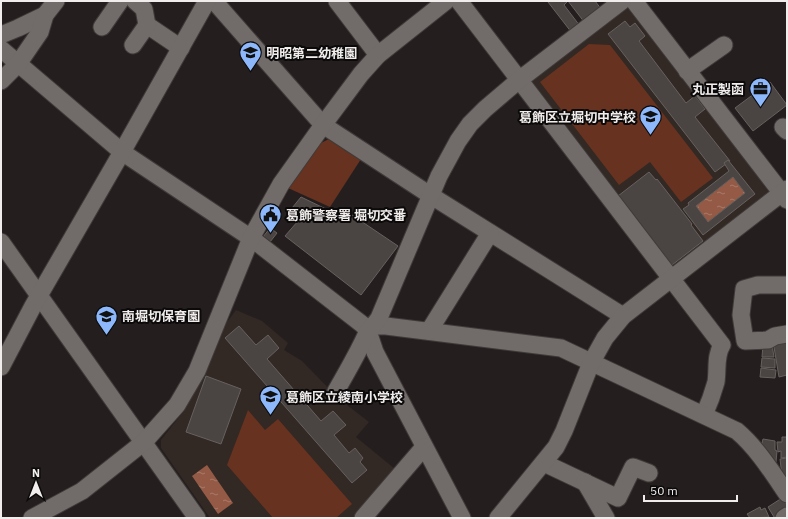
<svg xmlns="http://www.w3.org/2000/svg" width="788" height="519" viewBox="0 0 788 519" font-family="'IBM Plex Sans','Noto Sans JP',sans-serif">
	<defs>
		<pattern id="water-ripples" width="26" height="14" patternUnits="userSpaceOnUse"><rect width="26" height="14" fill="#945a46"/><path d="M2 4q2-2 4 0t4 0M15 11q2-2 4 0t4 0" fill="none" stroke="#a87a6a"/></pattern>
	</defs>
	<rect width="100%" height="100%" fill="#241f1e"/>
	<g fill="#322824">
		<path d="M 626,7 L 633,7 L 771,188 L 770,197 L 678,267 L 669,267 L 532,87 L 531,79 Z"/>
		<path d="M 236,310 L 262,321 L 288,343 L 284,350 L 302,361 L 338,398 L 369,422 L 356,437 L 395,469 L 353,518 L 210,518 L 161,448 L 161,440 L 183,412 L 202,375 L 221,330 Z"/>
	</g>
	<g fill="#67321f">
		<path d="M 589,44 L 610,45 L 713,178 L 681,202 L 650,162 L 619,185 L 540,82 Z"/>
		<path d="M 329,139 L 361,159 L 330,207 L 288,188 L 317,145 Z"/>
		<path d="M 248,410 L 265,430 L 278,419 L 352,504 L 336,518 L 273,518 L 227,465 Z"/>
	</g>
	<g fill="url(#water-ripples)">
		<path d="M 733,177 L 745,193 L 708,222 L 696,206 Z"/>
		<path d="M 207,465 L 233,503 L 218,514 L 192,476 Z"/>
	</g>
	<g fill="#4a4543" stroke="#66615f" fill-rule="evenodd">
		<path d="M 550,1 L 595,1 L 602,10 L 585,23 L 568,1 L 564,5 L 580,26 L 572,33 L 548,2 Z"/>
		<path d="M 625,21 L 630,27 L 635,23 L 645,36 L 639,41 L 686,103 L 695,96 L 705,109 L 695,117 L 730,161 L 715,172 L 608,34 Z"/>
		<path d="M 770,82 L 787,105 L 753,131 L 735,108 Z"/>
		<path d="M 728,160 L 755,194 L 703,235 L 683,209 L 689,205 L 688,203 L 729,171 L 724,163 ZM 733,177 L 745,193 L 708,222 L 696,206 Z"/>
		<path d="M 649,172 L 656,180 L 657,179 L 692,224 L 691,225 L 703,241 L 672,265 L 618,196 Z"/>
		<path d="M 301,197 L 330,211 L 346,223 L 352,215 L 398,246 L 361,295 L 285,236 L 298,221 L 288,213 Z"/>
		<path d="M 270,228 L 277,233 L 270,242 L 263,237 Z"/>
		<path d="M 239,326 L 256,345 L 268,335 L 279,348 L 267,359 L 321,421 L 333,411 L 346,425 L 334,435 L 349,453 L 355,448 L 363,458 L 360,462 L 367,470 L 352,483 L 225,338 Z"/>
		<path d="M 787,338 L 787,375 L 779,377 L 773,341 Z"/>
		<path d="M 763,345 L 772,345 L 774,357 L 762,357 Z"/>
		<path d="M 762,358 L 775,359 L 775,368 L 761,367 Z"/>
		<path d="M 761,368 L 776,370 L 775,378 L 760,377 Z"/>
		<path d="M 206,376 L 241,389 L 221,444 L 186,432 Z"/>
		<path d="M 782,437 L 787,437 L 787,457 L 781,458 L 781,451 L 778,452 L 777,442 L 782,442 Z"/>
		<path d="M 763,439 L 775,441 L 775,450 L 777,451 L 776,462 L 773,461 L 769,457 L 769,453 L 764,452 L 765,448 L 761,447 Z"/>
		<path d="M 787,458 L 787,475 L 782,476 L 780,459 Z"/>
		<path d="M 782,498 L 787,505 L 787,508 L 774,517 L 768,507 Z"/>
		<path d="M 760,507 L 761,510 L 765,508 L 769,517 L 750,518 L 747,514 Z"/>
	</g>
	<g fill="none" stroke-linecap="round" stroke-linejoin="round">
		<defs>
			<g id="minor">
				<path d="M 214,1 L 323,125 L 430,195 L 623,316"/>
				<path d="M 337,1 L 378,55"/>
				<path d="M 459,1 L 722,345 C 715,356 718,369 716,382 C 713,393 709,404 704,415"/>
				<path d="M 634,1 L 787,200"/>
				<path d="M 147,25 L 181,48"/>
				<path d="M 102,27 L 120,1"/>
				<path d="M 1,35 L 18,28 L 45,15"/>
				<path d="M 133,45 L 147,25 L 144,9 L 135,1"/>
				<path d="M 1,49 L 122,152 L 251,238 L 363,325 L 368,331 L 375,352 L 462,518"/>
				<path d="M 687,71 L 724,45"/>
				<path d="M 1,81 L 18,64 L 40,32 L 45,15 L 56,1"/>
				<path d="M 783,127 L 787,131"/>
				<path d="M 1,242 L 197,518"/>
				<path d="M 787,285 L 758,285 L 744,289 L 741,315 L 745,341 L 768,340 L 775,336 L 787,334"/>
				<path d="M 374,326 L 386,326 L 561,348 L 737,431 C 757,448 772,472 787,494"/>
				<path d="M 429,331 L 490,233"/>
				<path d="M 1,367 L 33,306 L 122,152 L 207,1"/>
				<path d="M 336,391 C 347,372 358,353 367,333 C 370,328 376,323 379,318 L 439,176 L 458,141 L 470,124 L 485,109 L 519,80 L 622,1"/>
				<path d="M 544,463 L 618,498 L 633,467 L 649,473"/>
				<path d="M 585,482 L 606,518"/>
				<path d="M 32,518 L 82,491 L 144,442 L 177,405 L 197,371 L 251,238 L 281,184 L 323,125 L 361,74 L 378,55 L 446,1"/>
				<path d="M 363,518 L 424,447"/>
				<path d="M 498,518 L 556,447 L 564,431 L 591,363 L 605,338 L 623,316 L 787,189"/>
				<path d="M 784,518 L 787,516"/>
			</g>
		</defs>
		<use href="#minor" stroke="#3f3b3a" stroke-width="19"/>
		<use href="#minor" stroke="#716b69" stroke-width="17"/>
	</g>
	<defs>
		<symbol id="school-pin" viewBox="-11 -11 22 30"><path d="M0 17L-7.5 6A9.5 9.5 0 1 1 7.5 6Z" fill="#8db9fc" stroke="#0b0909"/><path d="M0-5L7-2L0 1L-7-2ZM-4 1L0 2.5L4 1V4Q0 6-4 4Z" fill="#111"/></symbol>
		<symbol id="office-pin" viewBox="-11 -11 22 30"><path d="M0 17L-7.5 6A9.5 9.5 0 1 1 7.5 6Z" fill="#8db9fc" stroke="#0b0909"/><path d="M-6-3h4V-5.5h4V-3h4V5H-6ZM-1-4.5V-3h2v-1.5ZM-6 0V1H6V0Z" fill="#111"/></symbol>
		<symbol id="civic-pin" viewBox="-11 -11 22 30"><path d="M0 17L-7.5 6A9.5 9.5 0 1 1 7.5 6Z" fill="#8db9fc" stroke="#0b0909"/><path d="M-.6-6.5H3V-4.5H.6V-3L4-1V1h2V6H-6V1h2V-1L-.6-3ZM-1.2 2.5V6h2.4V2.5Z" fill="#111"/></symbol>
	</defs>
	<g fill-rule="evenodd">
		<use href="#school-pin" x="238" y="40" width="25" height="34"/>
		<use href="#office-pin" x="748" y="76" width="25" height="34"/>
		<use href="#school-pin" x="638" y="104" width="25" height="34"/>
		<use href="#civic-pin" x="258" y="202" width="25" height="34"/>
		<use href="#school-pin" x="94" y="304" width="25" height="34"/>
		<use href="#school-pin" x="258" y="384" width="25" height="34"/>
	</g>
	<g text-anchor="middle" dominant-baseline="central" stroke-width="4" stroke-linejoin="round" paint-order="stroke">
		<g font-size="13" font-weight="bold" fill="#f0edec" stroke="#0b0909" text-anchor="start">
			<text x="266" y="53">明昭第二幼稚園</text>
			<text x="744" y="89" text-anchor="end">丸正製函</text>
			<text x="636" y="117" text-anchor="end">葛飾区立堀切中学校</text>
			<text x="286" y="215">葛飾警察署 堀切交番</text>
			<text x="122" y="316">南堀切保育園</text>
			<text x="286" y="397">葛飾区立綾南小学校</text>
		</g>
	</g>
	<rect width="788" height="519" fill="none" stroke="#f0edec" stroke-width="4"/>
	<g transform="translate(36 483)" stroke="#0b0909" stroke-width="3" paint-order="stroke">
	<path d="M0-3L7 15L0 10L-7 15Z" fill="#f0edec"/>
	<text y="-6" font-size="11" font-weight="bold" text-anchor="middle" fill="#f0edec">N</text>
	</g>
	<path d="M644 495v6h93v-6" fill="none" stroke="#f0edec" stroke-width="2"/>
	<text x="650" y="495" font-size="12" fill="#f0edec" stroke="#0b0909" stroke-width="3" paint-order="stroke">50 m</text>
</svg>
